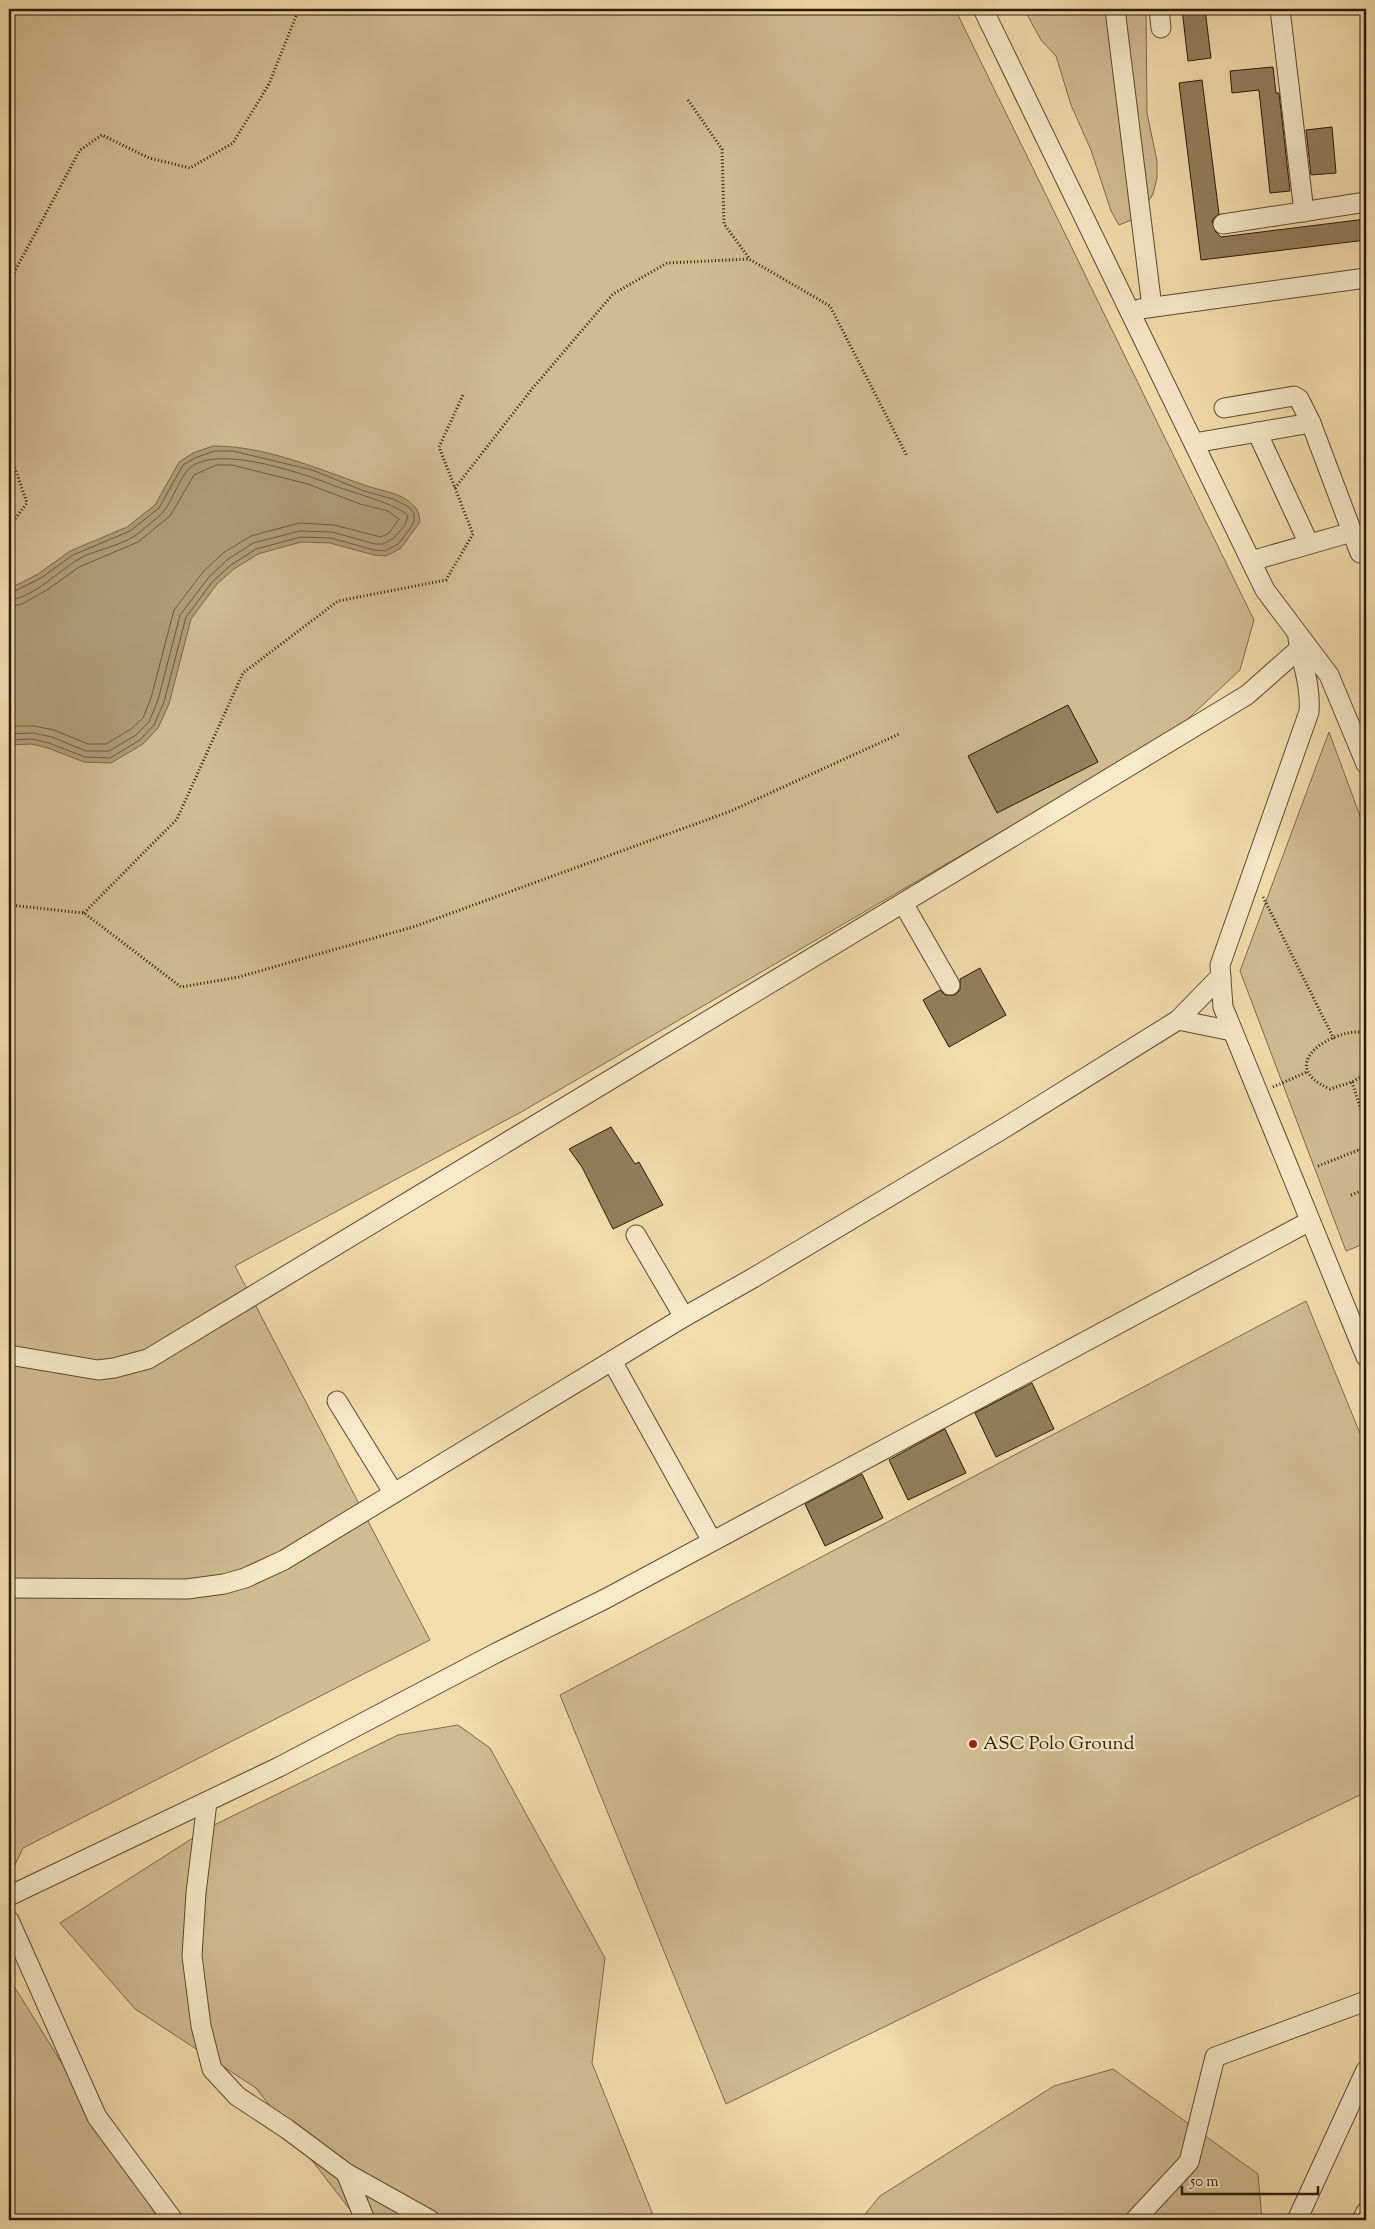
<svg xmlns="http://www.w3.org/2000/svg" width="1375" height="2229" viewBox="0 0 1375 2229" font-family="'Sorts Mill Goudy',serif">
	<rect width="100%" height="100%" fill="#f3ddad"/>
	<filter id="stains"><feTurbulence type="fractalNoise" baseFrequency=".004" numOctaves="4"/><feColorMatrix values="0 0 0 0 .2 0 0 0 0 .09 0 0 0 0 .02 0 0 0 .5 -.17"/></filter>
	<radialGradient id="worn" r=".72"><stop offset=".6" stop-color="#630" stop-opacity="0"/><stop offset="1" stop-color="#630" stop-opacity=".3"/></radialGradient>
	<g fill="#d1bc91" stroke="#7e6b4c">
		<path d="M 9,9 L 955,9 L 1254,620 L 1240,670 L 1176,730 L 523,1111 L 235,1266 L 430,1640 L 23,1848 L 9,1877 Z"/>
		<path d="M 1024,9 L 1146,9 L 1147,113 L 1157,161 L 1157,178 L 1153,194 L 1145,207 L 1134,219 L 1119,225 L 1111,211 L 1091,150 L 1071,105 L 1056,56 L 1041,40 Z"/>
		<path d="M 1329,732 L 1366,832 L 1366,1243 L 1346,1251 L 1240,971 Z"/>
		<path d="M 1306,1301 L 1366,1448 L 1366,1792 L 726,2104 L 560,1695 Z"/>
		<path d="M 458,1725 L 490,1748 L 605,1958 L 592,2063 L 655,2220 L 358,2220 L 256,2088 L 135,2009 L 60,1923 L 210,1827 L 398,1735 Z"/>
		<path d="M 9,1978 L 159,2220 L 9,2220 Z"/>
		<path d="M 1113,2069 L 1258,2174 L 1262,2220 L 860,2220 L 880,2196 L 1054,2086 Z"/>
	</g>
	<path fill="#af9b75" stroke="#7a6749" d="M 213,446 C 265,446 316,468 364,485 C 380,491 401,492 413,505 C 419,510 419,515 420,522 L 401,548 L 386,556 L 374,555 L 330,543 L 301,542 L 258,554 L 234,569 L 217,584 L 191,619 L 169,704 L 158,728 L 143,744 L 111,763 L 84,762 L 48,748 L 31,744 L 9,745 L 9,589 L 38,574 L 70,551 L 127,527 L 155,505 L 179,462 L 193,453 Z"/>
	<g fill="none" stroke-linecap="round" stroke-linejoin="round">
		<g stroke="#6c5a3e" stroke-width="1">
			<path d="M 9,594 L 41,578 L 73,555 L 130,531 L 159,508 L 183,465 L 195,458 L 214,451 L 233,451 L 312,470 L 364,491 L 393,499 L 409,507 L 414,513 L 414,521 L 410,529 L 398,544 L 385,551 L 374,550 L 331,538 L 301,537 L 256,549 L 231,565 L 213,581 L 186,617 L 164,702 L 154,725 L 140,740 L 110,758 L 85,757 L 49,743 L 32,739 L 9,740"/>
			<path d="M 9,600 C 30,599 56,574 74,562 C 91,550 115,548 133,537 C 141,532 149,524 157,518 C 172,506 175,486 187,471 C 211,441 305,474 335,486 C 351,492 400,505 408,516 L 405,525 L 394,538 L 383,544 L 375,544 L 332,532 L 300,531 L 253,543 L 227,560 L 209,577 L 180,615 L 158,700 L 149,722 L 136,735 L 109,751 L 86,751 L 52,737 L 33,733 L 9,734"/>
			<path d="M 9,607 L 22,604 L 47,590 L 79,567 L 138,542 L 170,516 L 194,475 L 216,465 L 232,465 L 308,484 L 360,504 L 388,511 L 399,519 L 389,533 L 381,537 L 334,525 L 299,523 L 251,536 L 223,553 L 203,572 L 174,610 L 151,698 L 143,718 L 131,729 L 106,744 L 88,744 L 54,730 L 34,726 L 9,726"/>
		</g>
	</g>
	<g fill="#937f5d" stroke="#2a1a07">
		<path d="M 1182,9 L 1205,9 L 1211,58 L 1188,61 Z"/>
		<path d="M 1273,67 L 1276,93 L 1279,93 L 1290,191 L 1270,193 L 1259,90 L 1232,93 L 1230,71 Z"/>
		<path d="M 1202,80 L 1219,214 L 1212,220 L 1215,231 L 1221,237 L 1366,219 L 1366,240 L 1201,260 L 1179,83 Z"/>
		<path d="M 1332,127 L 1336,173 L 1311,175 L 1306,130 Z"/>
		<path d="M 1068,705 L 1098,762 L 997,813 L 968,756 Z"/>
		<path d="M 980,968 L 1006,1015 L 949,1047 L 923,1000 L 940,990 L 945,995 L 955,995 L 960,990 L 960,979 Z"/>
		<path d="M 611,1127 L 635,1164 L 639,1162 L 663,1205 L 613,1229 L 582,1167 L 569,1149 Z"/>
		<path d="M 1032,1383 L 1054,1429 L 996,1457 L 975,1413 Z"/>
		<path d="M 945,1429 L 966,1473 L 908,1500 L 889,1460 Z"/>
		<path d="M 862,1474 L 883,1518 L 825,1546 L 805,1504 Z"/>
	</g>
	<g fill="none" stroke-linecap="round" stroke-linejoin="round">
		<defs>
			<g id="minor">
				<path d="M 983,9 L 1265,590 L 1329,675 L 1366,764"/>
				<path d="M 1115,9 L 1152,307"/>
				<path d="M 1159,9 L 1161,28"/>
				<path d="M 1280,9 L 1304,212"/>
				<path d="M 1223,224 L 1366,202"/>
				<path d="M 1140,309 L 1366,278"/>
				<path d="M 1224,408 L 1294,396 L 1299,399 L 1311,423"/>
				<path d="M 1257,432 L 1309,544"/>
				<path d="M 1194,443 L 1311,423 L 1360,553"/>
				<path d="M 1251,561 L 1352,532"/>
				<path d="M 1298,638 C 1302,664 1311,685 1309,712 L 1220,965 L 1223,1007 L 1366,1357"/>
				<path d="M 903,903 L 950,985"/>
				<path d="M 1221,976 L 1178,1020 L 1232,1031"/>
				<path d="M 636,1235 L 684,1317"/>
				<path d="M 9,1355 L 98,1370 L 114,1368 L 148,1359 L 1247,695 L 1299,649"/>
				<path d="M 612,1361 L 712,1541"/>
				<path d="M 337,1401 L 393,1492"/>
				<path d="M 9,1588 L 187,1589 L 224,1584 L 245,1578 L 284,1560 L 684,1317 L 753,1278 L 1006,1127 L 1178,1020"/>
				<path d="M 207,1802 L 196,1893 L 192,1956 L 201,2026 L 212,2069 L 237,2096 L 287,2129 L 346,2173 L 430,2220"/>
				<path d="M 9,1896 L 279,1767 L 496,1653 L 605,1599 L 1310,1221"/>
				<path d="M 9,1920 L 97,2117 L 173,2220"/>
				<path d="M 346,2173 L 365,2220"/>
				<path d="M 1135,2220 L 1189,2162 L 1215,2057 L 1366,2001"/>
				<path d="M 1297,2220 L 1366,2070"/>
				<path d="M 1362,2220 L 1366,2212"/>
			</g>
		</defs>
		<use href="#minor" stroke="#5c4b30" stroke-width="21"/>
		<g stroke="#2a1a07" stroke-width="3" stroke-dasharray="1 2.5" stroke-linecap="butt">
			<path d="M 688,100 L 722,149 L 724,224 L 749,258"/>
			<path d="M 9,282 L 80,150 L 102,135 L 149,158 L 190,168 L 233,143 L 269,84 L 299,9"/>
			<path d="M 9,451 L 27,503 L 9,527"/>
			<path d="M 455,488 L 532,389 L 613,294 L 667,263 L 749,259 L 830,306 L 907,456"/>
			<path d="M 1263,897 L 1334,1039"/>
			<path d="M 9,905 L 84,913 L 181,987 L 239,977 L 416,926 L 731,811 L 899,734"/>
			<path d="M 84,913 L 177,819 L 243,673 L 338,601 L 446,580 L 473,534 L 439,447 L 463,395"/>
			<path d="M 1366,1033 C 1341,1025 1270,1063 1330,1089 L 1352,1082 L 1366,1074"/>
			<path d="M 1352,1082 L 1366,1126"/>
			<path d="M 1273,1087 L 1307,1072"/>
			<path d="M 1360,1149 L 1366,1166"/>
			<path d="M 1318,1166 L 1366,1147"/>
			<path d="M 1351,1195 L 1366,1189"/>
		</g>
		<use href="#minor" stroke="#f7e9ca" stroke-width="19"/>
	</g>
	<circle fill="#8f2418" stroke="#f7e9ca" stroke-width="2" cx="973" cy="1744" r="5"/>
	<g text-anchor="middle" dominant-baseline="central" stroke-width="4.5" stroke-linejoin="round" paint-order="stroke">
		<g font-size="19" fill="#2a1a07" stroke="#f7e9ca" text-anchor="start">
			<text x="983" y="1744">ASC Polo Ground</text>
		</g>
	</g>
	<rect width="1375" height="2229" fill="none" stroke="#f3ddad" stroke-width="30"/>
	<rect x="10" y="10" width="1355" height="2209" fill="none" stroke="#2a1a07" stroke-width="2.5"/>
	<rect x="15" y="15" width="1345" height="2199" fill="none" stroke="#2a1a07"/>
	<path d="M1182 2186v8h136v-8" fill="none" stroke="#2a1a07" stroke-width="2.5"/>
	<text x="1190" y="2186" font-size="15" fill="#2a1a07" stroke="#f7e9ca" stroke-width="4" paint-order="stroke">50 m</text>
	<rect width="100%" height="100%" filter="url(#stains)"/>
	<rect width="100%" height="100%" fill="url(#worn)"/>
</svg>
